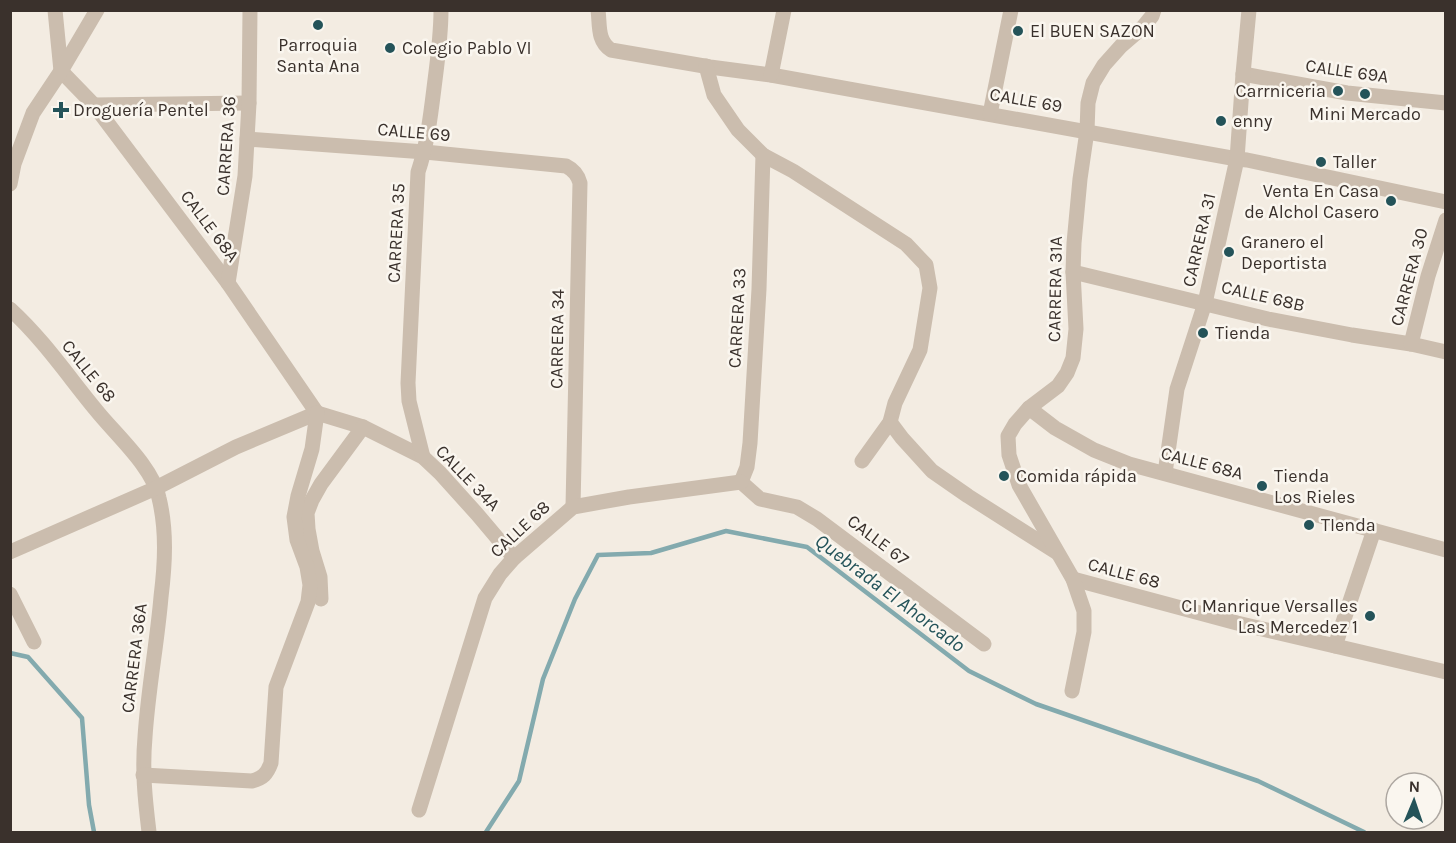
<svg xmlns="http://www.w3.org/2000/svg" width="1456" height="843" viewBox="0 0 1456 843" font-family="Karla,sans-serif">
	<rect width="100%" height="100%" fill="#f3ece2"/>
	<g fill="none" stroke-linecap="round" stroke-linejoin="round">
		<g stroke="#83aaae" stroke-width="4.5">
			<path d="M 10,653 L 28,657 L 82,718 L 89,805 L 94,832"/>
			<path d="M 486,832 L 519,781 L 543,679 L 575,599 L 598,555 L 651,553 L 726,531 L 807,547 L 969,671 L 1036,704 L 1258,781 L 1364,832"/>
		</g>
		<g stroke="#cbbdae" stroke-width="15">
			<path d="M 55,10 L 61,71"/>
			<path d="M 598,10 C 600,25 597,41 611,50 L 710,67 L 771,75 L 1237,159 L 1247,160 L 1446,202"/>
			<path d="M 706,66 L 714,95 L 738,130 L 763,155 L 793,171 L 906,244 L 926,265 L 930,288 L 920,350 L 895,403 L 890,422 L 862,461"/>
			<path d="M 61,71 L 94,105 L 228,283 L 317,413"/>
			<path d="M 1243,74 L 1347,93 L 1446,103"/>
			<path d="M 771,75 L 784,10"/>
			<path d="M 94,105 L 249,103"/>
			<path d="M 990,114 L 1011,10"/>
			<path d="M 247,139 L 425,152 L 566,166 C 574,170 578,175 580,183 L 573,507"/>
			<path d="M 10,184 L 14,164 L 33,113 L 61,71 L 97,10"/>
			<path d="M 1073,272 L 1268,319 L 1352,335 L 1411,344 L 1446,352"/>
			<path d="M 228,283 L 245,176 L 249,103 L 250,10"/>
			<path d="M 10,309 C 43,339 68,376 96,410 C 115,434 153,467 159,498 C 167,531 165,564 161,597 C 157,644 148,690 145,737 C 142,771 145,799 149,832"/>
			<path d="M 1411,344 L 1428,276 L 1446,220"/>
			<path d="M 1029,408 L 1055,428 L 1094,450 L 1129,464 L 1446,550"/>
			<path d="M 317,413 L 363,427 L 423,457 L 440,473 L 477,514 L 514,558"/>
			<path d="M 890,422 L 902,438 L 932,471 L 968,496 L 1056,552"/>
			<path d="M 423,457 L 409,401 L 408,383 L 418,172 C 428,142 431,112 435,80 C 438,57 441,34 441,10"/>
			<path d="M 1165,473 L 1177,389 L 1205,303 L 1237,159 L 1243,74 L 1249,10"/>
			<path d="M 741,482 L 747,467 L 750,443 L 759,289 L 763,155"/>
			<path d="M 741,482 L 760,499 L 797,507 L 817,519 L 984,644"/>
			<path d="M 10,552 L 156,488 L 236,447 L 317,413"/>
			<path d="M 1073,579 L 1237,623 L 1446,672"/>
			<path d="M 10,594 L 34,642"/>
			<path d="M 321,599 L 320,577 L 312,551 L 308,529 L 307,513 L 312,500 L 321,484 L 363,427"/>
			<path d="M 1335,646 L 1374,530"/>
			<path d="M 1072,691 L 1084,632 L 1084,611 L 1073,579 L 1019,485 L 1009,455 L 1008,436 L 1015,424 L 1029,408 L 1058,386 L 1067,373 L 1073,358 L 1076,329 L 1073,272 L 1074,243 L 1080,179 L 1087,131 L 1088,103 L 1093,83 L 1104,65 L 1121,46 L 1143,27 L 1152,16 L 1154,10"/>
			<path d="M 143,775 L 252,781 C 263,778 267,774 271,763 L 276,687 L 308,602 L 310,585 L 307,567 L 297,540 L 294,517 L 298,496 L 312,449 L 317,413"/>
			<path d="M 419,810 L 485,598 L 500,574 L 514,558 L 573,507 L 629,497 L 741,482"/>
		</g>
	</g>
	<g fill="#245359" stroke="#faf6ef" stroke-width="2">
		<circle cx="318" cy="25" r="6"/>
		<circle cx="1018" cy="31" r="6"/>
		<circle cx="390" cy="48" r="6"/>
		<circle cx="1338" cy="91" r="6"/>
		<circle cx="1365" cy="94" r="6"/>
		<path d="M58 101h6v6h6v6h-6v6h-6v-6h-6v-6h6z"/>
		<circle cx="1221" cy="121" r="6"/>
		<circle cx="1321" cy="162" r="6"/>
		<circle cx="1391" cy="201" r="6"/>
		<circle cx="1229" cy="252" r="6"/>
		<circle cx="1203" cy="333" r="6"/>
		<circle cx="1004" cy="476" r="6"/>
		<circle cx="1262" cy="486" r="6"/>
		<circle cx="1309" cy="525" r="6"/>
		<circle cx="1370" cy="616" r="6"/>
	</g>
	<g text-anchor="middle" dominant-baseline="central" stroke-width="5" stroke-linejoin="round" paint-order="stroke">
		<g font-size="18" fill="#3a312c" stroke="#faf6ef" text-anchor="start">
			<text x="1030" y="31">El BUEN SAZON</text>
			<text x="318" y="45" text-anchor="middle">Parroquia<tspan x="318" dy="21">Santa Ana</tspan></text>
			<text x="402" y="48">Colegio Pablo VI</text>
			<text x="1326" y="91" text-anchor="end">Carrniceria</text>
			<text x="73" y="110">Droguería Pentel</text>
			<text x="1365" y="114" text-anchor="middle">Mini Mercado</text>
			<text x="1233" y="121">enny</text>
			<text x="1333" y="162">Taller</text>
			<text x="1379" y="191" text-anchor="end">Venta En Casa<tspan x="1379" dy="21">de Alchol Casero</tspan></text>
			<text x="1241" y="242">Granero el<tspan x="1241" dy="21">Deportista</tspan></text>
			<text x="1215" y="333">Tienda</text>
			<text x="1016" y="476">Comida rápida</text>
			<text x="1274" y="476">Tienda<tspan x="1274" dy="21">Los Rieles</tspan></text>
			<text x="1321" y="525">TIenda</text>
			<text x="1358" y="606" text-anchor="end">CI Manrique Versalles<tspan x="1358" dy="21">Las Mercedez 1</tspan></text>
		</g>
		<g font-size="18" fill="#3a312c" stroke="#faf6ef">
			<text transform="translate(1347 71) rotate(8)">CALLE 69A</text>
			<text transform="translate(1026 100) rotate(10)">CALLE 69</text>
			<text transform="translate(414 132) rotate(5)">CALLE 69</text>
			<text transform="translate(226 146) rotate(-86)">CARRERA 36</text>
			<text transform="translate(210 226) rotate(53)">CALLE 68A</text>
			<text transform="translate(396 233) rotate(-87)">CARRERA 35</text>
			<text transform="translate(1199 240) rotate(-77)">CARRERA 31</text>
			<text transform="translate(1409 277) rotate(-75)">CARRERA 30</text>
			<text transform="translate(1055 289) rotate(-89)">CARRERA 31A</text>
			<text transform="translate(1263 296) rotate(13)">CALLE 68B</text>
			<text transform="translate(737 318) rotate(-87)">CARRERA 33</text>
			<text transform="translate(557 339) rotate(-89)">CARRERA 34</text>
			<text transform="translate(89 371) rotate(51)">CALLE 68</text>
			<text transform="translate(1202 463) rotate(15)">CALLE 68A</text>
			<text transform="translate(468 478) rotate(46)">CALLE 34A</text>
			<text transform="translate(520 529) rotate(-43)">CALLE 68</text>
			<text transform="translate(878 540) rotate(37)">CALLE 67</text>
			<text transform="translate(1124 573) rotate(15)">CALLE 68</text>
			<text transform="translate(134 658) rotate(-83)">CARRERA 36A</text>
		</g>
		<g font-size="20" font-style="italic" fill="#245359" stroke="#faf6ef">
			<text transform="translate(890 593) rotate(37)">Quebrada El Ahorcado</text>
		</g>
	</g>
	<rect width="1456" height="843" fill="none" stroke="#3a312c" stroke-width="24"/>
	<g transform="translate(1414 801) rotate(2)"><circle r="28" fill="#faf6ef" stroke="#ada7a1" stroke-width="1.5"/>
	<path d="M0-4.5L10 22L0 15L-10 22Z" fill="#245359"/>
	<text y="-9" font-size="16" font-weight="bold" text-anchor="middle" fill="#3a312c">N</text>
	</g>
</svg>
